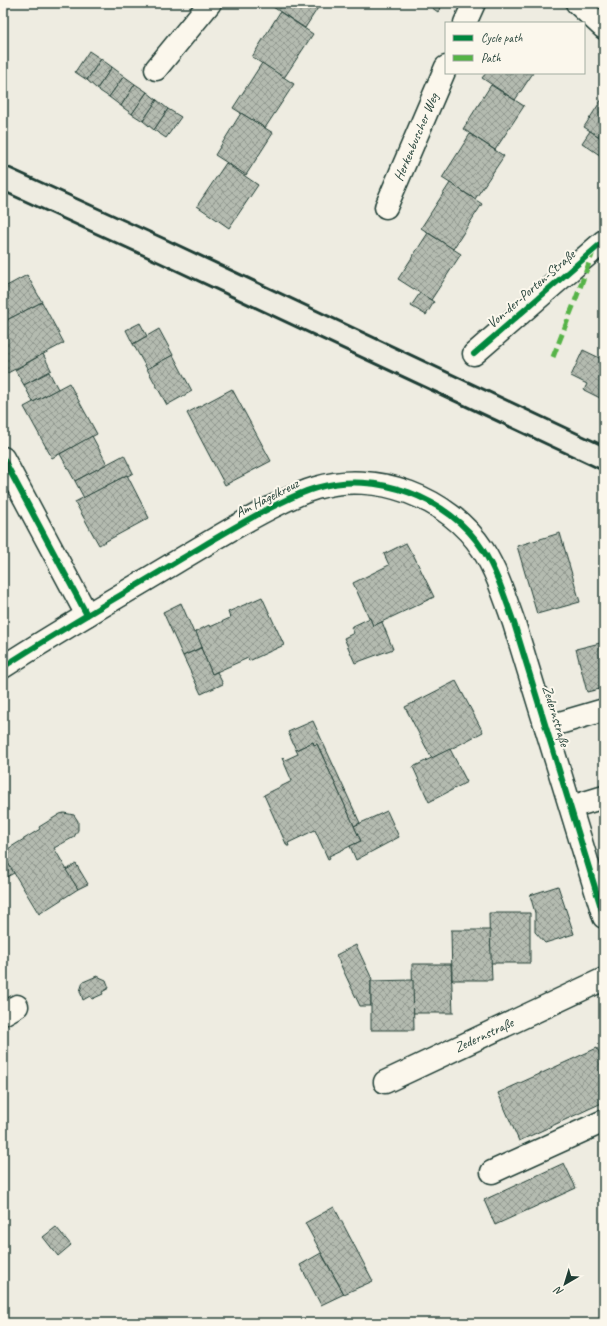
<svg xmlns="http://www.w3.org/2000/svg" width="607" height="1326" viewBox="0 0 607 1326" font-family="Caveat,sans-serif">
	<defs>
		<pattern id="building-cross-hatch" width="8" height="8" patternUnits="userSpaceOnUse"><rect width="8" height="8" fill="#b4bbb0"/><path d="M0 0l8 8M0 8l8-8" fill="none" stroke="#929990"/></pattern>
	</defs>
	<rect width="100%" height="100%" fill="#eeece1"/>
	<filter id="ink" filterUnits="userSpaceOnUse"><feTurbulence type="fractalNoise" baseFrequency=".025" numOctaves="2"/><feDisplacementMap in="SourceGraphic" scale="8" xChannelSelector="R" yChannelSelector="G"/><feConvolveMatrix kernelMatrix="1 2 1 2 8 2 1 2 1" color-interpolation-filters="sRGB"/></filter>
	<g filter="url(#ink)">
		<g fill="url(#building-cross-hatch)" stroke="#1f3d34">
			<path d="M 276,3 L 321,3 L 305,28 L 273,7 Z"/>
			<path d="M 425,3 L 444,3 L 438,12 Z"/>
			<path d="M 280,12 L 313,34 L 284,78 L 252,57 Z"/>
			<path d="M 89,51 L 101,59 L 87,80 L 75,72 Z"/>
			<path d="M 101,59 L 112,67 L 97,89 L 87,80 Z"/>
			<path d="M 262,63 L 294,84 L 265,128 L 233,108 Z"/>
			<path d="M 112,67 L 124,76 L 109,97 L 97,89 Z"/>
			<path d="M 486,73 L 533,73 L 515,100 L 482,78 Z"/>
			<path d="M 124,76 L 135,84 L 121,106 L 109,97 Z"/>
			<path d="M 135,84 L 147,92 L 132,114 L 121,106 Z"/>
			<path d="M 491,85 L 524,106 L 495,150 L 463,129 Z"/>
			<path d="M 147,92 L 157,100 L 143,121 L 132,114 Z"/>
			<path d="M 604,96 L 604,127 L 598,136 L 584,127 Z"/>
			<path d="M 157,100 L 168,109 L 154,130 L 143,121 Z"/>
			<path d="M 168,109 L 181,117 L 166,138 L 154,130 Z"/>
			<path d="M 241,113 L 273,133 L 246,175 L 215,155 Z"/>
			<path d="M 590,131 L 604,140 L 604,158 L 582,143 Z"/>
			<path d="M 470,134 L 504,156 L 475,199 L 442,178 Z"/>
			<path d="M 226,163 L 258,185 L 229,228 L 197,206 Z"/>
			<path d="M 450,183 L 482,204 L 453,249 L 421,228 Z"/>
			<path d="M 428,233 L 461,254 L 431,300 L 398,279 Z"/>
			<path d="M 27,275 L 42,302 L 3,322 L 3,288 Z"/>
			<path d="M 420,293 L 434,302 L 426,315 L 411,306 Z"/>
			<path d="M 42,302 L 64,343 L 4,375 L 3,373 L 3,322 Z"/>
			<path d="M 140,323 L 147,336 L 133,344 L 126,330 Z"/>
			<path d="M 159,329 L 173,355 L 147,369 L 133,344 Z"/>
			<path d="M 583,350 L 604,360 L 604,400 L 584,390 L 587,384 L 571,376 Z"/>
			<path d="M 43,354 L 51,370 L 24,385 L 15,370 Z"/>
			<path d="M 173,355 L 192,391 L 167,405 L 147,369 Z"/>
			<path d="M 49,372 L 58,389 L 33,402 L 24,385 Z"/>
			<path d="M 69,383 L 97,434 L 52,458 L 24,407 Z"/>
			<path d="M 232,389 L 271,461 L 225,485 L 187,413 Z"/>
			<path d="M 92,436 L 107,464 L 75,481 L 60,454 Z"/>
			<path d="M 124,455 L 133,473 L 128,476 L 127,475 L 84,498 L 75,481 Z"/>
			<path d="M 127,475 L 149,518 L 99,545 L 75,502 Z"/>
			<path d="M 560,533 L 580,602 L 537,614 L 517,546 Z"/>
			<path d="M 406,543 L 412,554 L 413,554 L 434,597 L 373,626 L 353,583 L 389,565 L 384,554 Z"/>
			<path d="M 262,597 L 284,645 L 249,661 L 248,658 L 212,674 L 201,648 L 202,647 L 195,632 L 209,625 L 210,627 L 230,618 L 228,612 Z"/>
			<path d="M 181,603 L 194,633 L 196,632 L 202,647 L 183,656 L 163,612 Z"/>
			<path d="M 370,618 L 373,626 L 382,622 L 393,649 L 355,663 L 344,638 L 354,633 L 351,627 Z"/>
			<path d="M 604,642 L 604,688 L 587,692 L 576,649 Z"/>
			<path d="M 201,648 L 212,674 L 217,672 L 223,684 L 201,694 L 183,656 Z"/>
			<path d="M 456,681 L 483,732 L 432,759 L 405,707 Z"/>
			<path d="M 313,721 L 360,823 L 354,826 L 317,744 L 314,745 L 313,742 L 296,750 L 288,732 Z"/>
			<path d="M 313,742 L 314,745 L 317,744 L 361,841 L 329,856 L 330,858 L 328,859 L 315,830 L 288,843 L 289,846 L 287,846 L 264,795 L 292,781 L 282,758 L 283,757 L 285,760 L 298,754 L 296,750 Z"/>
			<path d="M 450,749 L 467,782 L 429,802 L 413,767 Z"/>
			<path d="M 387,811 L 399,837 L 356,860 L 350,846 L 361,841 L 354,826 Z"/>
			<path d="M 64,813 L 74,815 L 78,821 L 78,830 L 74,837 L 54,848 L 78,889 L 39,914 L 3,855 L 3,852 L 40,829 L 39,827 L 60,814 Z"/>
			<path d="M 3,855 L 14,873 L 3,879 Z"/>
			<path d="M 76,864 L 88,884 L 78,889 L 66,870 Z"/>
			<path d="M 558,886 L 574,934 L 545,943 L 535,932 L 535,913 L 530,895 Z"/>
			<path d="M 489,913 L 530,913 L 530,963 L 490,963 Z"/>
			<path d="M 451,930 L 490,930 L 492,980 L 452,980 Z"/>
			<path d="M 356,945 L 372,979 L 371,981 L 371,1006 L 360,1006 L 336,955 Z"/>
			<path d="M 412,964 L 451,964 L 453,1013 L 413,1013 Z"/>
			<path d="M 97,976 L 106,980 L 109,988 L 102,992 L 103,994 L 92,999 L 90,996 L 83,1000 L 80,991 L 83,982 Z"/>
			<path d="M 413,980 L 414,1030 L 371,1030 L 371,981 Z"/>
			<path d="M 597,1048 L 604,1064 L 604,1102 L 519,1141 L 498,1093 Z"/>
			<path d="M 564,1163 L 576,1188 L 495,1225 L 484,1200 Z"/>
			<path d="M 334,1207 L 373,1281 L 344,1294 L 305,1223 Z"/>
			<path d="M 56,1227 L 71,1245 L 58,1256 L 43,1237 Z"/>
			<path d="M 321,1253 L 344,1294 L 321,1305 L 300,1265 Z"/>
		</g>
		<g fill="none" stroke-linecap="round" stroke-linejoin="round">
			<defs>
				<g id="minor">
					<path d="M 577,3 L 604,28"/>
					<path d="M 465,23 L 474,3"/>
					<path d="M 156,69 L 210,3"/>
					<path d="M 386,207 L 446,67"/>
					<path d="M 474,354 L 604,241"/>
					<path d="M 3,458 L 87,615"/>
					<path d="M 3,667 C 60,630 118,597 176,562 C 210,542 243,521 278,504 C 290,498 302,492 316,488 C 375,470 449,497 483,550 C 497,572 505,598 514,623 L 604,917"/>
					<path d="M 546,727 L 604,710"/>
					<path d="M 571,807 L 604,797"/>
					<path d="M 3,1014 L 17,1006"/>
					<path d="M 385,1082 L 604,979"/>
					<path d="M 492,1172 L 604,1121"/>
				</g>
			</defs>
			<use href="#minor" stroke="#1f3d34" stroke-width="25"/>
			<use href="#minor" stroke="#fbf7ec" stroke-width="22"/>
			<g stroke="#1f3d34" stroke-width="3">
				<path d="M 3,165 L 165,239 L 604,446"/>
				<path d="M 3,191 L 156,261 L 604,471"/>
			</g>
			<path stroke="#55b346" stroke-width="5" stroke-dasharray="10 5" stroke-linecap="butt" d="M 553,357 L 574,304 L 593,252"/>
			<defs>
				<g id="cycleway">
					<path d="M 474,354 L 604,241"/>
					<path d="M 3,458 L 87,615"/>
					<path d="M 3,667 C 60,630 118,597 176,562 C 210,542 243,521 278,504 C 290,498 302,492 316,488 C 375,470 449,497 483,550 C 497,572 505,598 514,623 L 604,917"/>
				</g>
			</defs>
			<use href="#cycleway" stroke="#fbf7ec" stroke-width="8"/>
			<use href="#cycleway" stroke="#00873e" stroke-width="6"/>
		</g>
	</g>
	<g text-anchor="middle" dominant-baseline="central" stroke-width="4" stroke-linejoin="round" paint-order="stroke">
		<g font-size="14" fill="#1f3d34" stroke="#fbf7ec">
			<text transform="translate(416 137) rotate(-67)">Herkenbuscher Weg</text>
			<text transform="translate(531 289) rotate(-41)">Von-der-Porten-Straße</text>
			<text transform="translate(267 498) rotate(-27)">Am Hagelkreuz</text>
			<text transform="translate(556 716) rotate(73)">Zedernstraße</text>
			<text transform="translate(484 1035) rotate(-25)">Zedernstraße</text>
		</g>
	</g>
	<rect width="607" height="1326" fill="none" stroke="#fbf7ec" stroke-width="16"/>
	<rect x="8" y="8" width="591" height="1310" fill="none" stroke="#1f3d34" stroke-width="1.5" filter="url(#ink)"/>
	<rect x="445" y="22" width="140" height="52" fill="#fbf7ec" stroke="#a3ada2"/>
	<rect x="453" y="35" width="20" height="6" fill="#00873e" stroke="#a3ada2"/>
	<text x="481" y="42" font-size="12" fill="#1f3d34">Cycle path</text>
	<rect x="453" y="55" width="20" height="6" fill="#55b346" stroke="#a3ada2"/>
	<text x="481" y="62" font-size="12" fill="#1f3d34">Path</text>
	<g transform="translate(565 1284) rotate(218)" stroke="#fbf7ec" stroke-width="3" paint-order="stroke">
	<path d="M0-3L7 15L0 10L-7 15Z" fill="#1f3d34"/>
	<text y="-6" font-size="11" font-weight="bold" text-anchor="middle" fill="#1f3d34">N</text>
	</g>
</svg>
